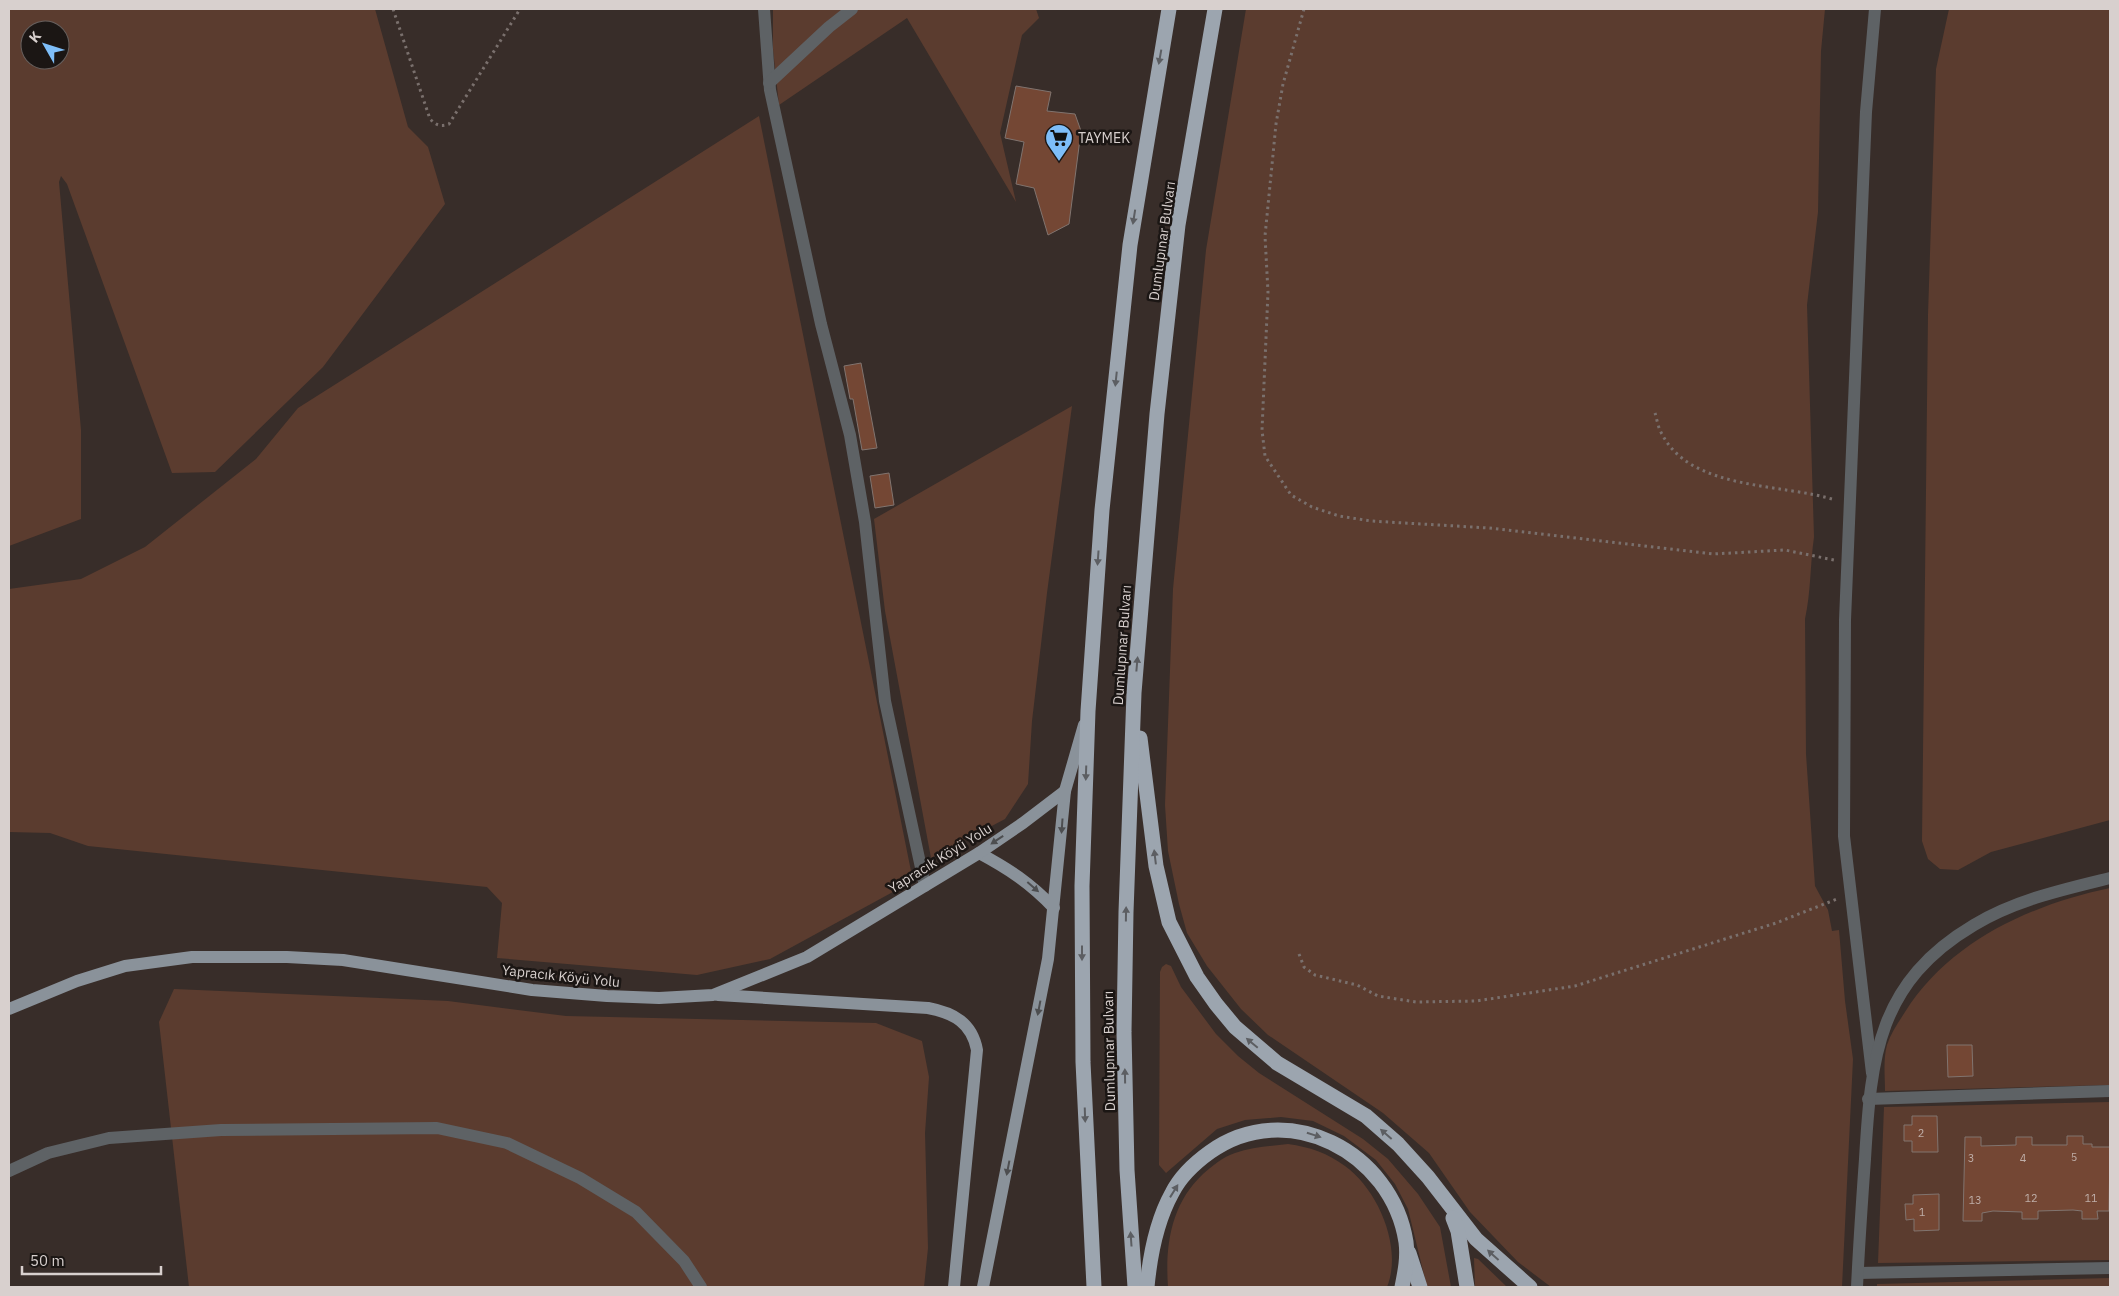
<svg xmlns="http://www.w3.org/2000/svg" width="2119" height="1296" viewBox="0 0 2119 1296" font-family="'IBM Plex Sans',sans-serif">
	<rect width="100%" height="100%" fill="#382d29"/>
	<g fill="#5b3c2f" fill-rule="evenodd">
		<path d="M 9,9 L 375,9 L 408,127 L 428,147 L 445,204 L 323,367 L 215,472 L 172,473 L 67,184 L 61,176 L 59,182 L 81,430 L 81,519 L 9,546 ZM 30,30 L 60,30 L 60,60 L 30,60 Z"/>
		<path d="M 773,9 L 1036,9 L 1039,18 L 1022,35 L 1000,133 L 1016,202 L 907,18 L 779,105 L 773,49 Z"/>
		<path d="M 1246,9 L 1825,9 L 1821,51 L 1818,212 L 1807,305 L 1814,537 C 1810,565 1811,592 1805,619 L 1806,754 L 1815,886 L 1828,910 L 1832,931 L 1839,930 L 1845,1001 L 1853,1059 L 1842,1287 L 1551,1287 L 1518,1262 L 1470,1212 L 1429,1153 L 1383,1113 L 1268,1035 L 1241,1009 L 1207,966 L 1187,933 L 1179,904 L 1168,851 L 1165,805 L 1173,589 L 1206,250 Z"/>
		<path d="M 1949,9 L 2110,9 L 2110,820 L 1991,852 L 1958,870 L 1940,869 L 1928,859 L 1922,841 L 1928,315 L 1936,69 Z"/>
		<path d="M 759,116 L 913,881 L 770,959 L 697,975 L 497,958 L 502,903 L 487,887 L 88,846 L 50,833 L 9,832 L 9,589 L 81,579 L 145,547 L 256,459 L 298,408 Z"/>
		<path d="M 1072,406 L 1047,593 L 1032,721 L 1028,784 L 1005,819 L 931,858 L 885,611 L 874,519 Z"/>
		<path d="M 2110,888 L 2110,1085 L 1885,1091 C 1885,1077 1883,1059 1887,1045 C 1891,1033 1898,1023 1905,1012 C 1950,941 2030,905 2110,888 Z"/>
		<path d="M 1166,964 L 1171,966 L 1181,987 L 1216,1034 L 1238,1056 L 1259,1073 L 1363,1139 L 1388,1159 L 1418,1194 L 1440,1227 L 1451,1287 L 1427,1287 L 1408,1209 L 1395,1184 L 1376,1160 L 1344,1136 L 1313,1121 L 1281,1117 L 1245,1120 L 1217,1129 L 1166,1173 L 1159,1165 L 1160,972 L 1162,967 Z"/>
		<path d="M 174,989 L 448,1001 L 566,1016 L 876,1023 L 922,1041 L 929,1077 L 925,1133 L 928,1248 L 924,1287 L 189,1287 L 159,1022 Z"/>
		<path d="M 2110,1102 L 2110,1260 L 1878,1263 L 1884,1107 Z"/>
		<path d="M 1288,1144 C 1310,1147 1327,1153 1345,1166 C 1378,1190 1403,1247 1387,1287 L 1168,1287 C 1165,1245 1171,1204 1203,1174 C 1212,1166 1223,1157 1235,1153 C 1252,1147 1271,1146 1288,1144 Z"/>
		<path d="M 1474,1258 L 1478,1259 L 1507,1287 L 1475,1287 Z"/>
		<path d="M 2110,1278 L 2110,1287 L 1877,1287 L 1877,1284 Z"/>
	</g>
	<g fill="#744734" stroke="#81746f">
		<path d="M 1016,86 L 1051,92 L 1047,111 L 1075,114 L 1081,131 L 1069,224 L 1048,235 L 1034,188 L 1016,184 L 1024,142 L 1005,138 Z"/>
		<path d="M 861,363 L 877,448 L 862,450 L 853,399 L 850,399 L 844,366 Z"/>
		<path d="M 889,473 L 894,505 L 875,508 L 870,476 Z"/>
		<path d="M 1947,1045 L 1972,1045 L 1973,1076 L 1948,1077 Z"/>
		<path d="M 1912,1116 L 1937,1116 L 1938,1152 L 1912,1152 L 1912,1141 L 1904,1141 L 1904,1125 L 1912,1125 Z"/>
		<path d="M 2067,1136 L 2083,1136 L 2083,1144 L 2092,1144 L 2092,1147 L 2110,1147 L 2109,1211 L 2097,1211 L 2098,1219 L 2082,1219 L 2082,1211 L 2073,1210 L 2038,1211 L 2038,1219 L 2022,1219 L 2022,1212 L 1993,1211 L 1982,1213 L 1982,1221 L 1963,1221 L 1965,1137 L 1981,1137 L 1981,1146 L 2016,1145 L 2016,1137 L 2032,1137 L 2032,1145 L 2067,1145 Z"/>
		<path d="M 1939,1194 L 1939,1230 L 1914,1231 L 1914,1219 L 1906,1220 L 1905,1204 L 1913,1204 L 1913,1195 Z"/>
	</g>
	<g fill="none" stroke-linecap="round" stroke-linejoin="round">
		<g stroke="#7a706d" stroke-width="3" stroke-dasharray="2.5 4" stroke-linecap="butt">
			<path d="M 393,9 L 430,119 C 436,125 440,127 449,124 L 520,9"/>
			<path d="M 1304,9 L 1283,84 L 1276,124 L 1265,236 L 1268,292 L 1262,430 L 1265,456 L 1291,495 L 1312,507 L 1339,516 L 1371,521 L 1489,528 L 1713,554 L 1785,550 L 1834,560"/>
			<path d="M 1655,413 C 1657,419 1658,428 1662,434 C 1691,491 1782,483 1835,500"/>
			<path d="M 1299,954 L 1304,967 L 1315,975 L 1357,985 L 1378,996 L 1416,1002 L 1476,1001 L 1575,986 L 1776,923 L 1837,899"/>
		</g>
		<g stroke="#5e6265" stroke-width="12">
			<path d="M 764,9 L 770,90 L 821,324 L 850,435 L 865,522 L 885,701 L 925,886"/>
			<path d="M 769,83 L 829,27 L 852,9"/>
			<path d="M 1872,1073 L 1844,836 L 1845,620 L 1866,112 L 1875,9"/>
			<path d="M 1868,1099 L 2110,1091"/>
			<path d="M 9,1171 L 48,1153 L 109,1138 L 221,1130 L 437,1128 L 507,1143 L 580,1178 L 636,1212 L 684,1261 L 701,1287"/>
			<path d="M 1858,1273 L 2110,1268"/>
			<path d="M 1857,1287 C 1859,1244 1862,1201 1865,1159 C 1871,1056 1878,982 1974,925 C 2015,900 2065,889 2110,878"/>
		</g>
		<g stroke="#8a929a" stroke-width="12">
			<path d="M 979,853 C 1009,869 1030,883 1054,908"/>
			<path d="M 718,995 L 928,1008 C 954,1013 972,1023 977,1050 L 954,1287"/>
			<path d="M 9,1009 L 77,981 L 125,966 L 192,957 L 287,957 L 343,960 L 532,990 L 607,996 L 659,998 L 713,995 L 807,957 L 979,853 L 1023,823 L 1065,791"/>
			<path d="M 983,1287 L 1048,959 L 1065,791 L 1084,725"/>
		</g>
		<g stroke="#9ca5af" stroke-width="15">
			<path d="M 1140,738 L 1156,866 L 1169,922 L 1197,977 L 1216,1004 L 1235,1027 L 1277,1063 L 1366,1116 L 1398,1144 L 1428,1177 L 1476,1239 L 1530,1287"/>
			<path d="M 1453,1218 L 1458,1231 L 1467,1287"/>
			<path d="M 1409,1253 L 1420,1287"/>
			<path d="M 1094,1287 L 1083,1062 L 1082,886 L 1088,711 L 1102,510 L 1130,245 L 1169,9"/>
			<path d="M 1135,1287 L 1127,1170 L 1124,1032 L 1126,912 L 1134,693 L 1157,414 L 1178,225 L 1215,9"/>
			<path d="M 1147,1287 C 1150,1255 1156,1222 1172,1193 C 1180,1177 1196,1162 1210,1152 C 1287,1097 1392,1152 1406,1242 C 1408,1258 1405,1272 1402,1287"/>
		</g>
	</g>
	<defs><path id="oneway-solid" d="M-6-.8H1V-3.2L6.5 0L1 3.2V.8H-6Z" transform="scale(1.25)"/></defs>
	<g fill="#5c5e62">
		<use href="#oneway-solid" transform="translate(1160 57) rotate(100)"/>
		<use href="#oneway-solid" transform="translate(1134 217) rotate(99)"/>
		<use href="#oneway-solid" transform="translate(1116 379) rotate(96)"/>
		<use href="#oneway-solid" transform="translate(1098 558) rotate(94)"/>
		<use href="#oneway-solid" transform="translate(1137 664) rotate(-85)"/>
		<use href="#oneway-solid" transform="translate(1086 773) rotate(92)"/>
		<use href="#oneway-solid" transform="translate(1155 857) rotate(-97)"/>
		<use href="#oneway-solid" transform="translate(1126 914) rotate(-89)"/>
		<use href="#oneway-solid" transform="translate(1082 953) rotate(90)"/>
		<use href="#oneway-solid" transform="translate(1252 1043) rotate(-140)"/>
		<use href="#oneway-solid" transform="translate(1125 1076) rotate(-91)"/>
		<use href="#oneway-solid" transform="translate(1085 1115) rotate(88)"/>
		<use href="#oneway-solid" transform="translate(1386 1134) rotate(-139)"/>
		<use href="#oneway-solid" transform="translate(1314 1135) rotate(18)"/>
		<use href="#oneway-solid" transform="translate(1174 1191) rotate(-58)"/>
		<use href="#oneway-solid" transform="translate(1131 1239) rotate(-94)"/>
		<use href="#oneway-solid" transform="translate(1493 1255) rotate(-138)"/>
	</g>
	<g fill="#4d4e50">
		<use href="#oneway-solid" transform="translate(1062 826) rotate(94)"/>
		<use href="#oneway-solid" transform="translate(997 840) rotate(146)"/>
		<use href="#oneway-solid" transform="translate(1033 887) rotate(41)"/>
		<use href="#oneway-solid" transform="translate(1039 1008) rotate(101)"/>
		<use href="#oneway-solid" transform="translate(1008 1168) rotate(101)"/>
	</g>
	<defs>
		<symbol id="supermarket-pin" viewBox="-11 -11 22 30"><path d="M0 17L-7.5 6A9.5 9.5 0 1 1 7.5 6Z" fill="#7ebef9" stroke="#1b1614"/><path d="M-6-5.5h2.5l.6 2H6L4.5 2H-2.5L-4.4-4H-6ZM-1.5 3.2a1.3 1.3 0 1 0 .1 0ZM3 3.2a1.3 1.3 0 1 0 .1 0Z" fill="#111"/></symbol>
	</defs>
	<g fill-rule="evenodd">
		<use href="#supermarket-pin" x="1043" y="122" width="32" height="43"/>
	</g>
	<g text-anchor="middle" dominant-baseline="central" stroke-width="5" stroke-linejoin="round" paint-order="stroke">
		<g font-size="11" fill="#bfaea8">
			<text x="1921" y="1133">2</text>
			<text x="2074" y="1157">5</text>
			<text x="1971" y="1158">3</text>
			<text x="2023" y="1158">4</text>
			<text x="2031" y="1198">12</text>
			<text x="2091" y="1198">11</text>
			<text x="1975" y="1200">13</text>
			<text x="1922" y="1212">1</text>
		</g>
		<g font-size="14" fill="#d8d0ce" stroke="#1b1614" text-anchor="start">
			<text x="1078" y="138">TAYMEK</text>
		</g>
		<g font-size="14" fill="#d8d0ce" stroke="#1b1614">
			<text transform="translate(1162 241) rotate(-82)">Dumlupınar Bulvarı</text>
			<text transform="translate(1122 645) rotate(-86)">Dumlupınar Bulvarı</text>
			<text transform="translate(940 858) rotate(-32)">Yapracık Köyü Yolu</text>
			<text transform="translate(561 976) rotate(6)">Yapracık Köyü Yolu</text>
			<text transform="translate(1109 1051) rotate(-91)">Dumlupınar Bulvarı</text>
		</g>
	</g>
	<rect width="2119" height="1296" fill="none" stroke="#d8d0ce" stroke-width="20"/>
	<g transform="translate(45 45) rotate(309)"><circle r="24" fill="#1b1614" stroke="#67605e"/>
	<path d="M0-4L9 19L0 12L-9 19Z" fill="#7ebef9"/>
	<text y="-8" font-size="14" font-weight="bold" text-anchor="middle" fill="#d8d0ce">K</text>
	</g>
	<path d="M22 1266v8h139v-8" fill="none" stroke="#d8d0ce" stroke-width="2.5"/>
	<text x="30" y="1266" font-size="15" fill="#d8d0ce" stroke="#1b1614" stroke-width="4" paint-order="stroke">50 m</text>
</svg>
